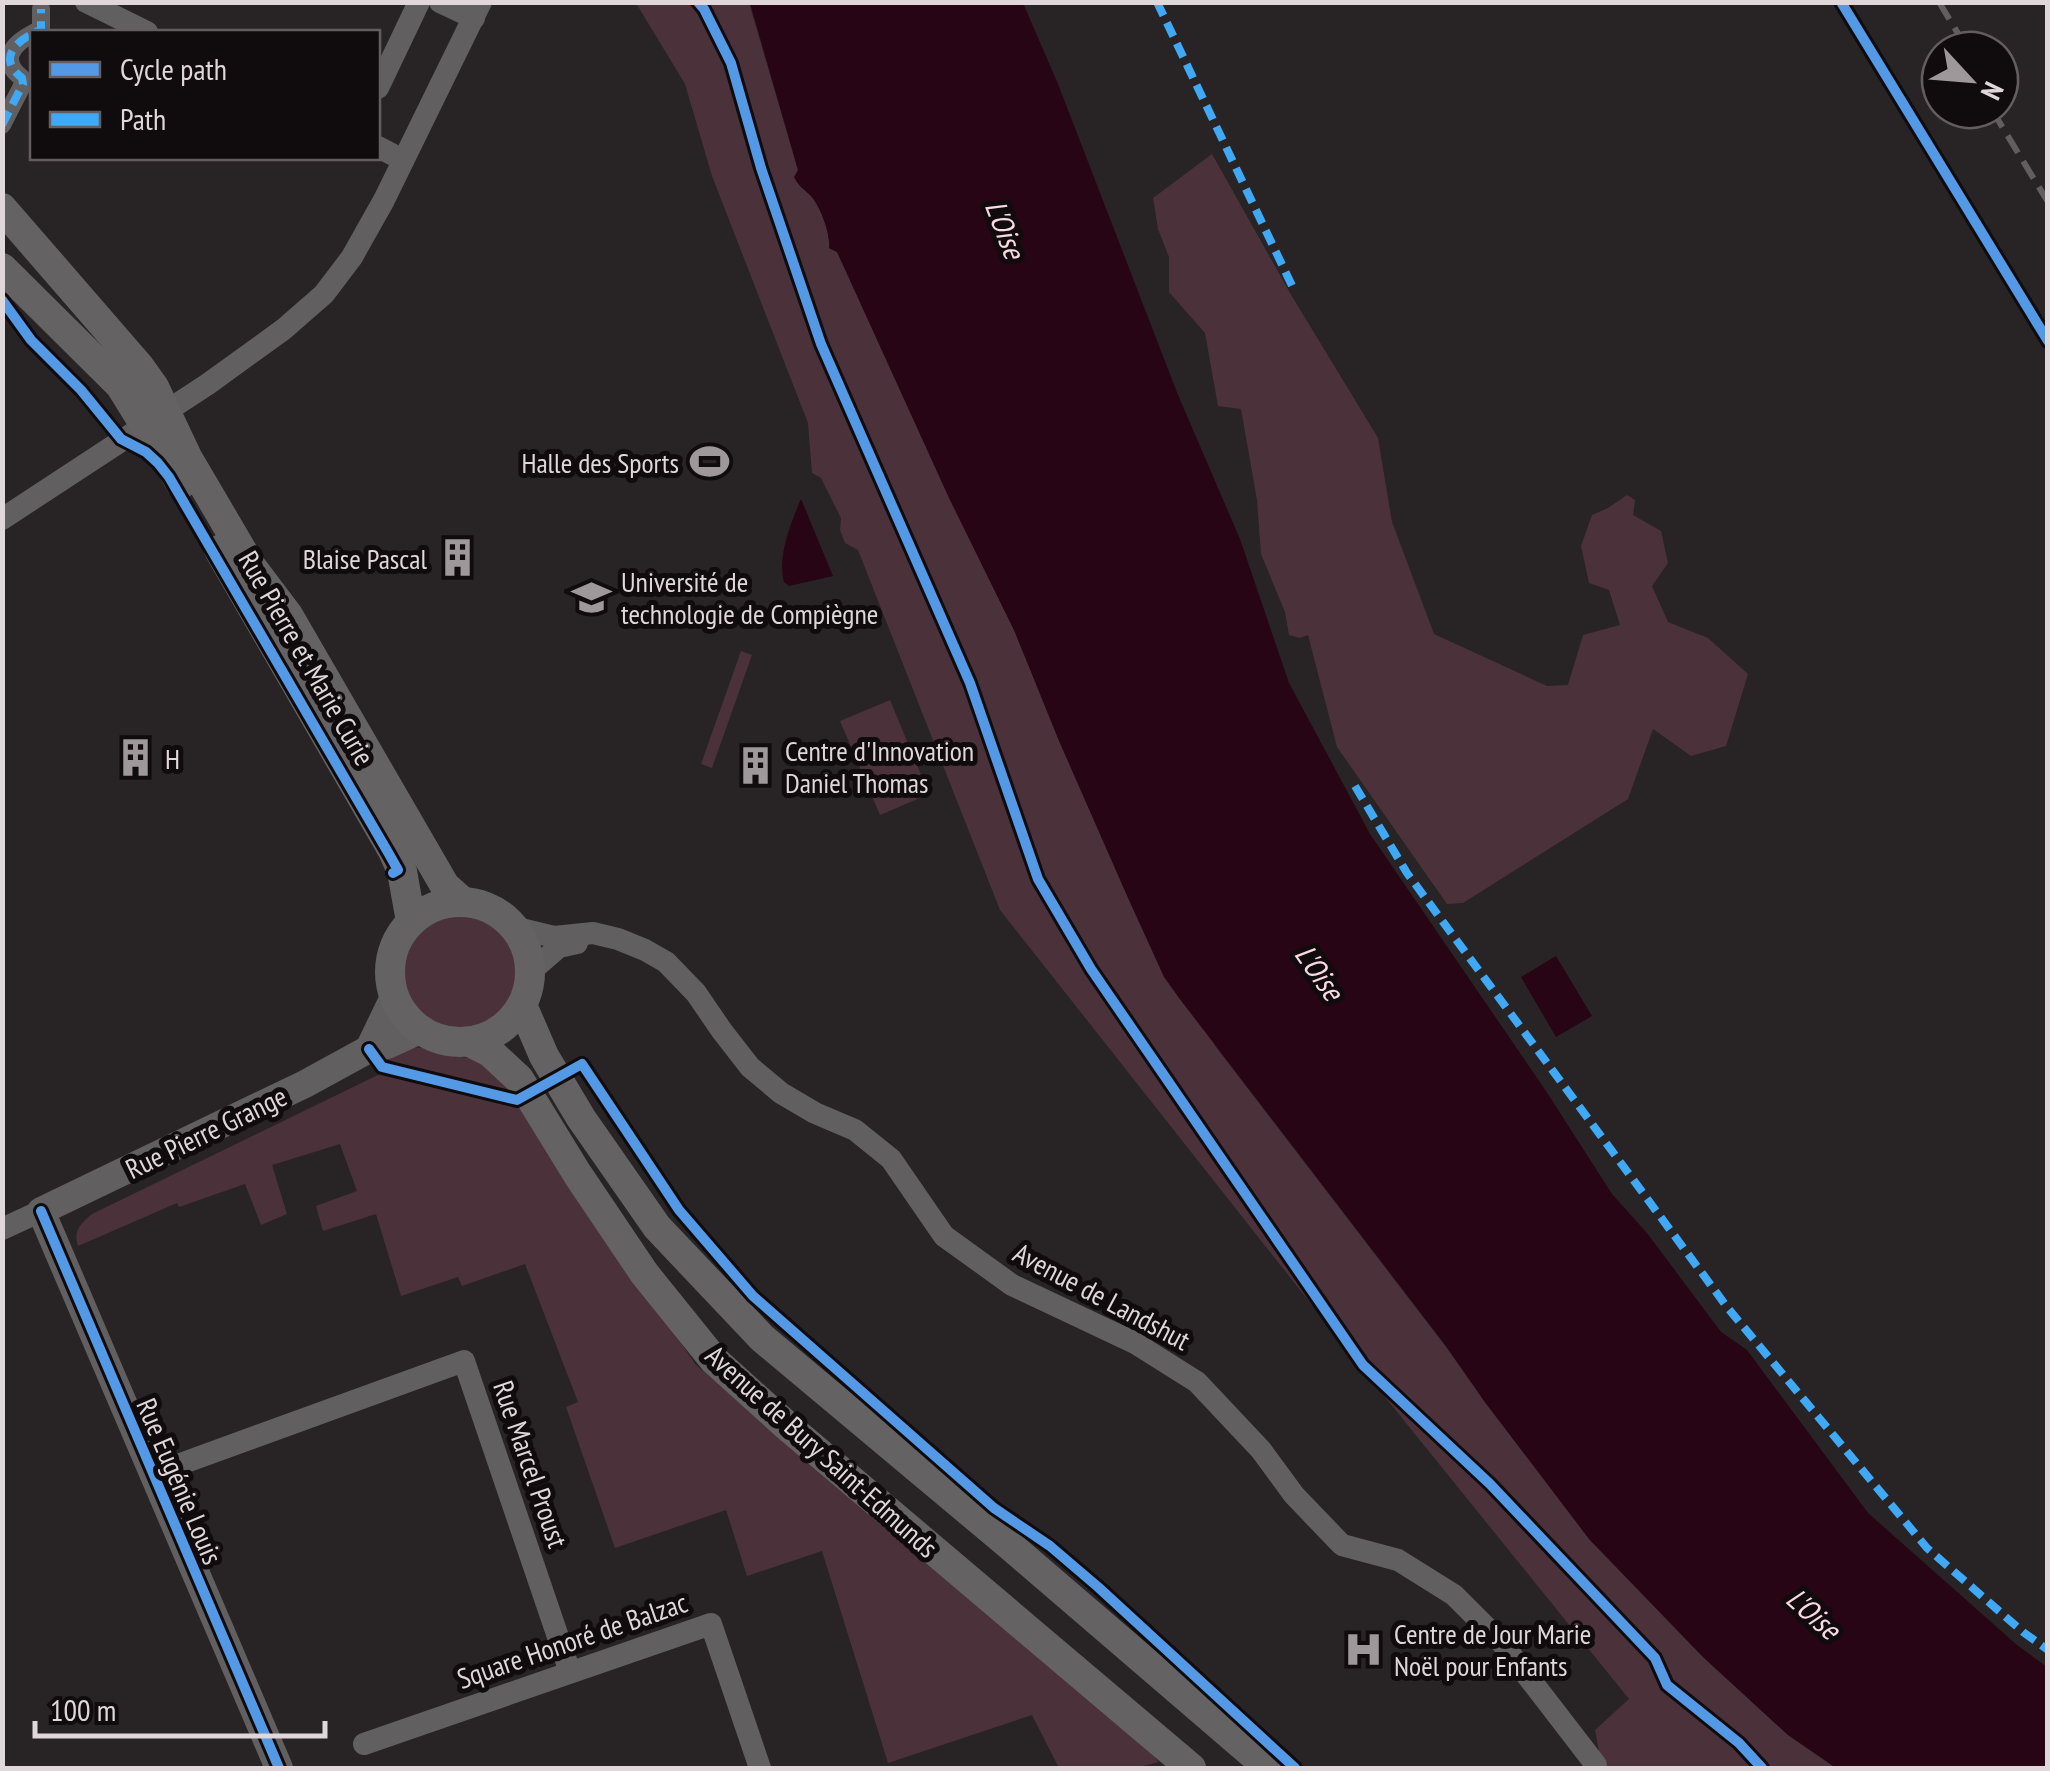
<svg xmlns="http://www.w3.org/2000/svg" width="2050" height="1771" viewBox="0 0 2050 1771" font-family="'PT Sans Narrow',sans-serif">
	<rect width="100%" height="100%" fill="#282324"/>
	<g fill="#4b323a">
		<path d="M 636,3 L 749,3 L 798,170 L 795,177 C 799,188 805,189 812,197 C 821,208 831,235 829,248 L 837,252 L 974,519 L 965,530 L 1014,630 L 1081,789 L 1216,1047 L 1446,1347 L 1491,1410 L 1507,1414 L 1589,1539 L 1703,1657 L 1788,1735 L 1836,1768 L 1602,1768 L 1595,1730 L 1629,1699 L 1364,1371 L 1000,910 L 858,550 L 845,543 L 840,530 L 841,518 L 821,478 L 812,473 L 808,423 L 712,176 L 685,84 Z"/>
		<path d="M 1212,154 L 1290,293 L 1378,438 L 1392,522 L 1434,634 L 1547,686 L 1568,685 L 1583,635 L 1620,625 L 1609,590 L 1589,583 L 1581,546 L 1592,515 L 1608,508 L 1627,495 L 1635,500 L 1633,515 L 1661,531 L 1668,563 L 1652,586 L 1668,622 L 1708,638 L 1748,674 L 1726,746 L 1691,756 L 1653,729 L 1628,799 L 1463,903 L 1447,904 L 1337,747 L 1308,635 L 1300,638 L 1289,635 L 1285,612 L 1261,554 L 1257,500 L 1241,409 L 1218,406 L 1205,333 L 1169,292 L 1169,257 L 1158,229 L 1153,198 Z"/>
		<path d="M 741,651 L 752,655 L 712,768 L 701,764 Z"/>
		<path d="M 890,700 L 929,794 L 880,815 L 840,721 Z"/>
		<circle cx="459" cy="970" r="58"/>
		<path d="M 408,1047 L 425,1048 L 443,1055 L 470,1058 L 494,1067 L 517,1092 L 513,1103 L 520,1109 L 696,1365 L 1141,1741 L 1159,1762 L 1135,1768 L 1059,1768 L 1032,1715 L 888,1763 L 822,1551 L 747,1576 L 726,1510 L 615,1548 L 566,1407 L 578,1402 L 525,1264 L 462,1286 L 458,1277 L 401,1296 L 376,1214 L 323,1231 L 316,1206 L 357,1191 L 340,1144 L 272,1165 L 287,1214 L 261,1225 L 245,1184 L 179,1207 L 177,1203 L 78,1246 C 73,1231 80,1224 92,1214 L 384,1072 L 391,1064 L 386,1056 Z"/>
	</g>
	<g fill="#270514">
		<path d="M 750,3 L 1023,3 L 1058,84 L 1178,395 L 1240,539 L 1289,683 L 1370,834 L 1546,1091 L 1612,1194 L 1647,1233 L 1721,1332 L 1747,1350 L 1868,1513 L 2017,1645 L 2047,1667 L 2047,1768 L 1836,1768 L 1788,1735 L 1703,1657 L 1589,1539 L 1484,1401 L 1446,1346 L 1179,998 L 1164,977 L 1128,898 L 1059,741 L 1014,630 L 949,498 L 837,252 L 829,248 C 831,235 820,205 810,195 C 803,188 799,187 794,177 L 798,170 Z"/>
		<path d="M 801,499 L 833,576 L 789,586 L 784,582 C 777,556 791,523 801,499 Z"/>
		<path d="M 1556,956 L 1592,1016 L 1556,1037 L 1521,977 Z"/>
	</g>
	<g fill="none" stroke-linecap="round" stroke-linejoin="round">
		<g stroke="#625f60" stroke-width="18">
			<path d="M 35,32 L 41,30 L 41,9"/>
			<path d="M 2,125 L 23,84 L 22,78 C 0,61 11,45 32,34"/>
		</g>
		<g stroke="#625f60" stroke-width="22">
			<path d="M 86,2 L 147,32"/>
			<path d="M 440,2 L 474,18"/>
			<path d="M 378,88 L 419,2"/>
			<path d="M 378,147 L 403,160"/>
			<path d="M 2,519 L 208,384 L 284,329 L 324,294 L 352,257 L 384,200 L 481,2"/>
			<path d="M 513,927 L 554,937 L 593,933 L 618,939 L 645,950 L 666,962 L 696,993 L 722,1031 L 750,1067 L 781,1093 L 815,1113 L 855,1130 L 891,1159 L 944,1236 L 1012,1285 L 1135,1343 L 1197,1382 L 1261,1450 L 1294,1495 L 1342,1545 L 1398,1560 L 1454,1595 L 1502,1643 L 1596,1765 L 1596,1768"/>
			<path d="M 530,972 L 559,947 L 577,943"/>
			<path d="M 2,1229 L 41,1211"/>
			<path d="M 153,1474 L 464,1361 L 570,1672"/>
			<path d="M 364,1744 L 711,1624 L 760,1768"/>
		</g>
		<g stroke="#625f60" stroke-width="28">
			<path d="M 369,1049 L 394,997"/>
			<path d="M 279,1768 L 41,1211 L 305,1084 L 369,1049 L 387,1045 L 420,1030"/>
		</g>
		<g stroke="#646262" stroke-width="30">
			<path d="M 2,208 L 139,366 L 154,387 L 187,457 L 251,566 L 288,615 L 445,886 L 463,902"/>
			<path d="M 2,268 L 120,385 L 181,484"/>
			<path d="M 219,550 L 393,851 L 402,871 L 411,922"/>
			<circle cx="460" cy="972" r="70"/>
			<path d="M 522,1005 L 544,1056 L 581,1118 L 657,1227 L 762,1338 L 1007,1543 L 1269,1768"/>
			<path d="M 470,1042 L 490,1052 L 519,1079 L 578,1175 L 644,1273 L 714,1360 L 786,1425 L 1191,1768"/>
		</g>
		<g stroke="#625e60" stroke-width="6" stroke-dasharray="20 10" stroke-linecap="butt">
			<path d="M 1939,2 L 1968,50"/>
			<path d="M 1992,110 L 2048,202"/>
		</g>
		<g stroke="#3fa9f5" stroke-width="8" stroke-dasharray="15 8" stroke-linecap="butt">
			<path d="M 1157,2 L 1295,292"/>
			<path d="M 35,32 L 41,30 L 41,9"/>
			<path d="M 2,125 L 23,84 L 22,78 C 0,61 11,45 32,34"/>
			<path d="M 1355,786 L 1407,873 L 1727,1307 L 1927,1548 L 2023,1632 L 2048,1650"/>
		</g>
		<defs>
			<g id="cycleway">
				<path d="M 698,2 L 704,9 L 731,63 L 761,168 L 821,344 L 970,683 L 1038,879 L 1091,969 L 1363,1365 L 1490,1484 L 1655,1658 L 1667,1685 L 1739,1743 L 1762,1768"/>
				<path d="M 1841,2 L 2048,341"/>
				<path d="M 2,300 L 31,340 L 81,390 L 121,439 L 146,452 L 158,463 L 169,477 L 389,854 L 398,870 L 393,873"/>
				<path d="M 369,1049 L 382,1067 L 517,1100 L 582,1064 L 679,1210 L 753,1296 L 994,1508 L 1050,1546 L 1098,1587 L 1295,1768"/>
				<path d="M 41,1211 L 279,1768"/>
			</g>
		</defs>
		<use href="#cycleway" stroke="#100b0d" stroke-width="16"/>
		<use href="#cycleway" stroke="#5399e6" stroke-width="10"/>
	</g>
	<defs>
		<symbol id="stadium-bare" viewBox="-9 -9 18 18"><path d="M0-5a6.5 5 0 1 0 0 10a6.5 5 0 1 0 0-10ZM-3.5-1.8h7v3.6h-7Z" fill="#9f989a" stroke="#100b0d" stroke-width="2.5" paint-order="stroke"/></symbol>
		<symbol id="building-bare" viewBox="-9 -9 18 18"><path d="M-4-6H4V6H1V3H-1V6H-4ZM-2.5-4.3h1.7v1.8h-1.7ZM.8-4.3h1.7v1.8H.8ZM-2.5-1h1.7V.8h-1.7ZM.8-1h1.7V.8H.8Z" fill="#9f989a" stroke="#100b0d" stroke-width="2.5" paint-order="stroke"/></symbol>
		<symbol id="university-bare" viewBox="-9 -9 18 18"><path d="M0-5L7-2L0 1L-7-2ZM-4 1L0 2.5L4 1V4Q0 6-4 4Z" fill="#9f989a" stroke="#100b0d" stroke-width="2.5" paint-order="stroke"/></symbol>
		<symbol id="hospital-bare" viewBox="-9 -9 18 18"><path d="M-5-5h3v3.5h4V-5h3V5h-3V1.5h-4V5h-3Z" fill="#9f989a" stroke="#100b0d" stroke-width="2.5" paint-order="stroke"/></symbol>
	</defs>
	<g fill-rule="evenodd">
		<use href="#stadium-bare" x="682" y="434" width="55" height="55"/>
		<use href="#building-bare" x="430" y="530" width="55" height="55"/>
		<use href="#university-bare" x="564" y="570" width="55" height="55"/>
		<use href="#building-bare" x="108" y="730" width="55" height="55"/>
		<use href="#building-bare" x="728" y="738" width="55" height="55"/>
		<use href="#hospital-bare" x="1336" y="1622" width="55" height="55"/>
	</g>
	<g text-anchor="middle" dominant-baseline="central" stroke-width="10" stroke-linejoin="round" paint-order="stroke">
		<g font-size="28" fill="#dfd7d9" stroke="#100b0d" text-anchor="start">
			<text x="679" y="462" text-anchor="end">Halle des Sports</text>
			<text x="427" y="558" text-anchor="end">Blaise Pascal</text>
			<text x="621" y="581">Université de<tspan x="621" dy="32">technologie de Compiègne</tspan></text>
			<text x="785" y="750">Centre d'Innovation<tspan x="785" dy="32">Daniel Thomas</tspan></text>
			<text x="165" y="758">H</text>
			<text x="1394" y="1633">Centre de Jour Marie<tspan x="1394" dy="32">Noël pour Enfants</tspan></text>
		</g>
		<g font-size="28" fill="#dfd7d9" stroke="#100b0d">
			<text transform="translate(307 658) rotate(60)">Rue Pierre et Marie Curie</text>
			<text transform="translate(206 1132) rotate(-26)">Rue Pierre Grange</text>
			<text transform="translate(1102 1296) rotate(28)">Avenue de Landshut</text>
			<text transform="translate(822 1451) rotate(42)">Avenue de Bury Saint-Edmunds</text>
			<text transform="translate(531 1464) rotate(71)">Rue Marcel Proust</text>
			<text transform="translate(180 1481) rotate(67)">Rue Eugénie Louis</text>
			<text transform="translate(572 1640) rotate(-19)">Square Honoré de Balzac</text>
		</g>
		<g font-size="30" font-style="italic" fill="#fad9e3" stroke="#100b0d">
			<text transform="translate(1006 229) rotate(69)">L'Oise</text>
			<text transform="translate(1320 972) rotate(55)">L'Oise</text>
			<text transform="translate(1814 1613) rotate(42)">L'Oise</text>
		</g>
	</g>
	<rect width="2050" height="1771" fill="none" stroke="#dfd7d9" stroke-width="10"/>
	<rect x="30" y="30" width="350" height="130" fill="#100b0d" stroke="#635d5f" stroke-width="2.5"/>
	<rect x="50" y="62" width="50" height="15" fill="#5399e6" stroke="#635d5f" stroke-width="2.5"/>
	<text x="120" y="80" font-size="30" fill="#dfd7d9">Cycle path</text>
	<rect x="50" y="112" width="50" height="15" fill="#3fa9f5" stroke="#635d5f" stroke-width="2.5"/>
	<text x="120" y="130" font-size="30" fill="#dfd7d9">Path</text>
	<g transform="translate(1970 80) rotate(116)"><circle r="48" fill="#100b0d" stroke="#635d5f" stroke-width="2.5"/>
	<path d="M0-8L18 38L0 25L-18 38Z" fill="#9f989a"/>
	<text y="-15" font-size="28" font-weight="bold" text-anchor="middle" fill="#dfd7d9">N</text>
	</g>
	<path d="M35 1721v15h290v-15" fill="none" stroke="#dfd7d9" stroke-width="5"/>
	<text x="50" y="1721" font-size="30" fill="#dfd7d9" stroke="#100b0d" stroke-width="8" paint-order="stroke">100 m</text>
</svg>
